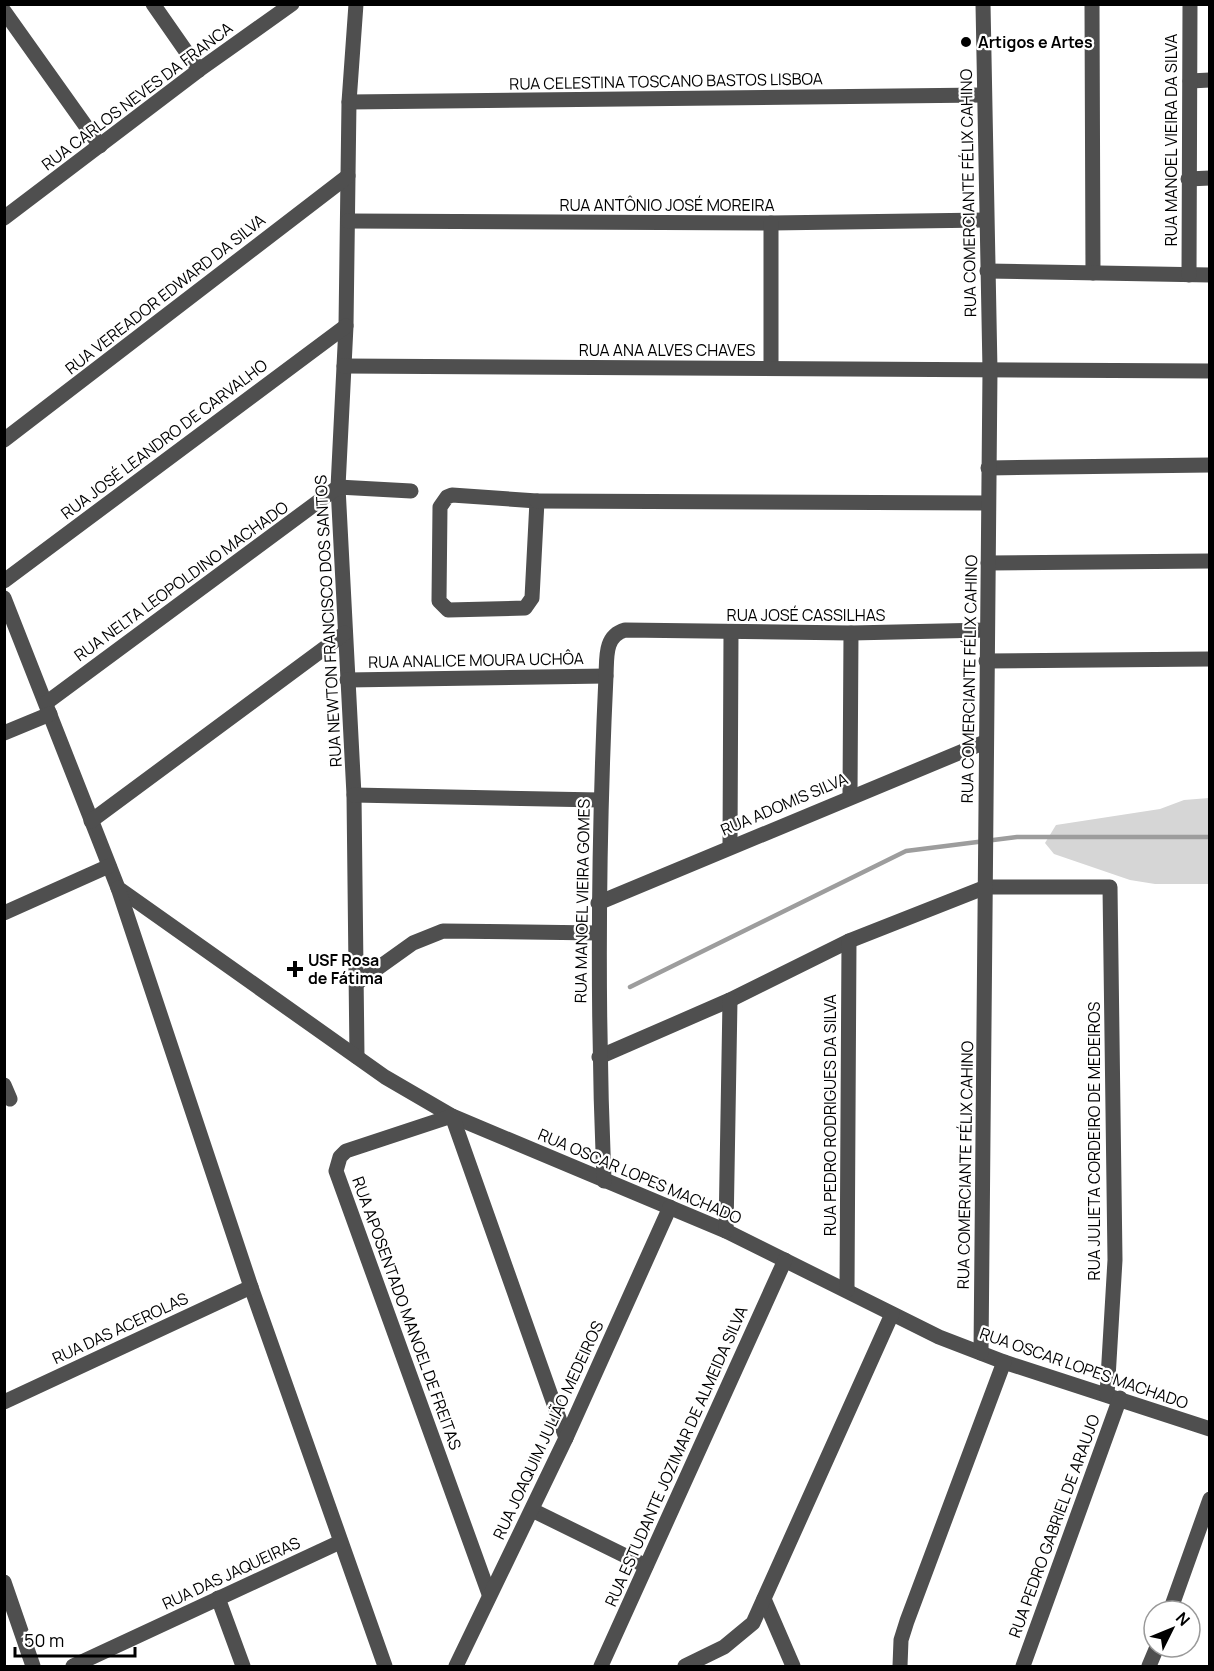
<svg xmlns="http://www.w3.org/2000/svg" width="1214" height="1671" viewBox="0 0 1214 1671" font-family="Manrope,sans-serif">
	<rect width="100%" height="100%" fill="#fff"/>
	<path fill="#d6d6d6" d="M 1209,798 L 1209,884 L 1155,884 L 1130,880 L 1054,854 L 1045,843 L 1056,825 L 1160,809 L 1184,800 Z"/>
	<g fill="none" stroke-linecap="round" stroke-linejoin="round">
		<path stroke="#9d9d9d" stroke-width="4.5" d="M 630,987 L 906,851 L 1017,837 L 1210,837"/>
		<g stroke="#4f4f4f" stroke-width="15">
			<path d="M 153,4 L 199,70"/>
			<path d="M 356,4 L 349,102 L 346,326 L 338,487 L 354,795 L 357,1057"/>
			<path d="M 1092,4 L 1093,273"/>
			<path d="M 4,11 L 100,146"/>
			<path d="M 1190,81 L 1210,80"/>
			<path d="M 349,102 L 983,95"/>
			<path d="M 1188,179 L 1210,178"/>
			<path d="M 4,218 L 199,70 L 292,4"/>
			<path d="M 348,221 L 771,223 L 986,220"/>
			<path d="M 771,223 L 771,368"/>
			<path d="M 987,271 L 1210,275"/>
			<path d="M 1189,275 L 1190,4"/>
			<path d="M 344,366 L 1210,371"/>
			<path d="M 4,440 L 348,176"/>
			<path d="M 988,468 L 1210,465"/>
			<path d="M 452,495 L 537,501 L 532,598 L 525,608 L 448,610 L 439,601 L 440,507 L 447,497 Z"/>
			<path d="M 537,501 L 988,503"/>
			<path d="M 988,563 L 1210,561"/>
			<path d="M 4,581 L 346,326"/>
			<path d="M 4,598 L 118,888 L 385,1077 L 452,1116 L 726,1231 L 939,1337 L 1004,1362 L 1210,1429"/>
			<path d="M 986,661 L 1210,659"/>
			<path d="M 347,680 L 606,676"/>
			<path d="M 46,703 L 338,487 L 411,491"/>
			<path d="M 4,733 L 50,714"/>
			<path d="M 354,795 L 600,800"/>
			<path d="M 850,796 L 851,633"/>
			<path d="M 91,821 L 345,633"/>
			<path d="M 730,846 L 731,633"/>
			<path d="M 118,888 L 251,1287 L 385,1666"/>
			<path d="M 598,903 L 985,742"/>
			<path d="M 4,913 L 109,866"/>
			<path d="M 357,983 L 413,943 L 443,931 L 598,933"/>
			<path d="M 599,1057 L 730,1000 L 849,941 L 986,887 L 1110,887 L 1115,1260 L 1107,1395"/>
			<path d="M 4,1085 L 10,1099"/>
			<path d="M 604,1181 C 597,1012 598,845 606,676 C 607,658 604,636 625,630 L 851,633 L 987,630"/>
			<path d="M 726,1231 L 730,1000"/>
			<path d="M 847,1290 L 849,941"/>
			<path d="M 981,1353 L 990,370 L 983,4"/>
			<path d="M 4,1402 L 251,1287"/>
			<path d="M 532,1510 L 646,1566"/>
			<path d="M 4,1582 L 33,1666"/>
			<path d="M 489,1594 L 336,1171 L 340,1157 L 346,1151 L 452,1116 L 566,1438"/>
			<path d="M 218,1598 L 243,1666"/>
			<path d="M 764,1599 L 793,1666"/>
			<path d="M 1170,1611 L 1210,1499"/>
			<path d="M 73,1666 L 340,1542"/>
			<path d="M 456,1666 L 566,1438 L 670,1207"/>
			<path d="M 601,1666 L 785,1260"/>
			<path d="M 685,1666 L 724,1647 L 753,1623 L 892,1314"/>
			<path d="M 900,1666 L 901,1640 L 907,1621 L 1004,1362"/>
			<path d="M 1023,1666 L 1120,1398"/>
			<path d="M 1149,1666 L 1157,1647"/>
		</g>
	</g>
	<g fill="#000" stroke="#fff" stroke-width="2">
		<circle cx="966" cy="42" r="6"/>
		<path d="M292 960h6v6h6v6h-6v6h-6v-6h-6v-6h6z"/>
	</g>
	<g text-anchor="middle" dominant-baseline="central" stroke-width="4.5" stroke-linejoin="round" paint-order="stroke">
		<g font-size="16" font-weight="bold" fill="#000" stroke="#fff" text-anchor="start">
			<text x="978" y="42">Artigos e Artes</text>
			<text x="308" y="960">USF Rosa<tspan x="308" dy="18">de Fátima</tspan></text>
		</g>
		<g font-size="16" fill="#000" stroke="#fff">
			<text transform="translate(666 81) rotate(-1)">RUA CELESTINA TOSCANO BASTOS LISBOA</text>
			<text transform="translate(137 96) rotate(-37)">RUA CARLOS NEVES DA FRANCA</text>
			<text transform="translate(1171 140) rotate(-90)">RUA MANOEL VIEIRA DA SILVA</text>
			<text transform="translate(968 193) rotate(-91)">RUA COMERCIANTE FÉLIX CAHINO</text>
			<text x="667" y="205">RUA ANTÔNIO JOSÉ MOREIRA</text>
			<text transform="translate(165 294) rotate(-38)">RUA VEREADOR EDWARD DA SILVA</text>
			<text x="667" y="350">RUA ANA ALVES CHAVES</text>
			<text transform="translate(164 439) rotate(-37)">RUA JOSÉ LEANDRO DE CARVALHO</text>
			<text transform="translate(181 581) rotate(-36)">RUA NELTA LEOPOLDINO MACHADO</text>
			<text x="806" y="615">RUA JOSÉ CASSILHAS</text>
			<text transform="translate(328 621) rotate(-93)">RUA NEWTON FRANCISCO DOS SANTOS</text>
			<text transform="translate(476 660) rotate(-1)">RUA ANALICE MOURA UCHÔA</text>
			<text transform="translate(969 679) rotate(-89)">RUA COMERCIANTE FÉLIX CAHINO</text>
			<text transform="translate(784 804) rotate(-23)">RUA ADOMIS SILVA</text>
			<text transform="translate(582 901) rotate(-89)">RUA MANOEL VIEIRA GOMES</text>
			<text transform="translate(830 1115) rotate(-90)">RUA PEDRO RODRIGUES DA SILVA</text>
			<text transform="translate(1094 1141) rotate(-90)">RUA JULIETA CORDEIRO DE MEDEIROS</text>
			<text transform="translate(965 1165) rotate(-89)">RUA COMERCIANTE FÉLIX CAHINO</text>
			<text transform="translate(640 1176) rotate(23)">RUA OSCAR LOPES MACHADO</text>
			<text transform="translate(407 1313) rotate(70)">RUA APOSENTADO MANOEL DE FREITAS</text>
			<text transform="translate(120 1328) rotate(-25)">RUA DAS ACEROLAS</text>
			<text transform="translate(1084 1368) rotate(19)">RUA OSCAR LOPES MACHADO</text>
			<text transform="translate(548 1430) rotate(-65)">RUA JOAQUIM JULIÃO MEDEIROS</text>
			<text transform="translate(676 1456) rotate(-66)">RUA ESTUDANTE JOZIMAR DE ALMEIDA SILVA</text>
			<text transform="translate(1054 1526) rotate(-70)">RUA PEDRO GABRIEL DE ARAUJO</text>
			<text transform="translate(231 1573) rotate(-25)">RUA DAS JAQUEIRAS</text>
		</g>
	</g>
	<rect width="1214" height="1671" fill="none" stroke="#000000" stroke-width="12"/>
	<g transform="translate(1172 1629) rotate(47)"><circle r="28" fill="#ffffff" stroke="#999999" stroke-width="1.5"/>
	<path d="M0-4.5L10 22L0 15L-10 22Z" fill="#000000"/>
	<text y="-9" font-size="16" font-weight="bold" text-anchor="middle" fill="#000000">N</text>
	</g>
	<path d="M15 1647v9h120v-9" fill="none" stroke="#000000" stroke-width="3"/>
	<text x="24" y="1647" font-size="18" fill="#000000" stroke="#ffffff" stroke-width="4.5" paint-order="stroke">50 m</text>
</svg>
